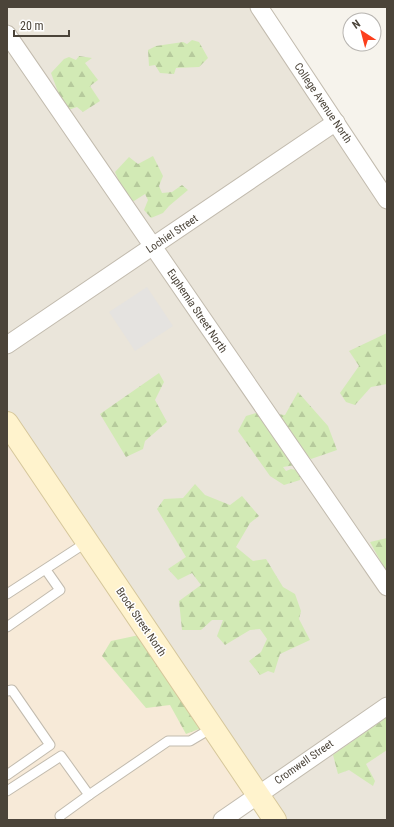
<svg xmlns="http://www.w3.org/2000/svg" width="394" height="827" viewBox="0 0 394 827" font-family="'Roboto Condensed',sans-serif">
	<defs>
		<pattern id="forest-firs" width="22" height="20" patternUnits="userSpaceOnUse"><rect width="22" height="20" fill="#d2eab5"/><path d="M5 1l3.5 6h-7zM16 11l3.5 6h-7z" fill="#b6ca9c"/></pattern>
	</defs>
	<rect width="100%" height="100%" fill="#f6f3ec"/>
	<g fill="#eae5da">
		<path d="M 7,7 L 258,7 L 334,122 L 153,244 L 7,33 Z"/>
		<path d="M 7,36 L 151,246 L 7,343 Z"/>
		<path d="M 335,127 L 387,203 L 387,582 L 156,247 Z"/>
		<path d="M 152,250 L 387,593 L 387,701 L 259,789 L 7,417 L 7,349 Z"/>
		<path d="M 387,708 L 387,820 L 278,820 L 261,795 Z"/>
	</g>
	<path fill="#f7ead8" d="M 7,430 L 253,793 L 214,820 L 7,820 Z"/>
	<g fill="url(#forest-firs)">
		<path d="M 192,40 L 199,42 L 208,58 L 199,67 L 176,68 L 174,74 L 160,73 L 155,65 L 149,66 L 148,50 L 156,46 L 183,42 L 187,44 Z"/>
		<path d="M 79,56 L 92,58 L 85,63 L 98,80 L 90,86 L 100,101 L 83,112 L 77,107 L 65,111 L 51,73 L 64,59 L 69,57 L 76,60 Z"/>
		<path d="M 153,156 L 163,176 L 159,186 L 162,193 L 172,192 L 182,185 L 188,190 L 169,206 L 163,213 L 151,218 L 144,210 L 148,200 L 145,194 L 134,201 L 125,202 L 112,182 L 118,179 L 115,172 L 129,157 L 138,164 Z"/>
		<path d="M 387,333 L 387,384 L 371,387 L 355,405 L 346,402 L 340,393 L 359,366 L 349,351 Z"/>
		<path d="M 159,373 L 164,382 L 155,400 L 167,422 L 145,441 L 143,449 L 126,457 L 100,414 Z"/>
		<path d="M 298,392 L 328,426 L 337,450 L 311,459 L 308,456 L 295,465 L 283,467 L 286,471 L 291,469 L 301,471 L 300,480 L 284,485 L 270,476 L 238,431 L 246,416 L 259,412 L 285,415 Z"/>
		<path d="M 195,484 L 205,495 L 230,505 L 242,496 L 259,516 L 250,523 L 236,547 L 253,561 L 266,559 L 283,587 L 295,594 L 301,611 L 299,619 L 310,640 L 280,654 L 274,673 L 268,671 L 260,675 L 249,661 L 261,652 L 267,639 L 260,629 L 250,630 L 225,645 L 217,636 L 223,620 L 212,620 L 201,630 L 182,630 L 179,601 L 201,585 L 192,573 L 178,580 L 168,569 L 186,557 L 157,509 L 164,499 L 183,498 Z"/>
		<path d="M 387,538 L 387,573 L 370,542 Z"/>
		<path d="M 144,634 L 207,726 L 186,734 L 170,705 L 146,708 L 102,656 L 111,641 Z"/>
		<path d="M 387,717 L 387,750 L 366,764 L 375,781 L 373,786 L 349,770 L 338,774 L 333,755 Z"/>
	</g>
	<path fill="#e5e3e0" d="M 147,287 L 173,326 L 135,351 L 109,312 Z"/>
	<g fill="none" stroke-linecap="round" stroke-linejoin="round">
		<defs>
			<g id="lane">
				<path d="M 7,594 L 87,542"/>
				<path d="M 7,627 L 60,590 L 46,570"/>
				<path d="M 7,691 L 12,690 L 50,745 L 7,775"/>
				<path d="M 7,791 L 61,756 L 89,795 L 60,816"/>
				<path d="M 89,795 L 168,741 L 190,741 L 212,728"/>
			</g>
			<g id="street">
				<path d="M 259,7 L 387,200"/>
				<path d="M 7,34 L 387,587"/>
				<path d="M 7,345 L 336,122"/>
				<path d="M 222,820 L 387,706"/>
			</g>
			<path id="secondary" d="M 7,423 L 275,820"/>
		</defs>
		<use href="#lane" stroke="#c2bbae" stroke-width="11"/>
		<use href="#street" stroke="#c2bbae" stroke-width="19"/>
		<use href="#secondary" stroke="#d6c79b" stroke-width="24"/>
		<use href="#lane" stroke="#fff" stroke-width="9"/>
		<use href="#street" stroke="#fff" stroke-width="17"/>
		<use href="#secondary" stroke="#fff3cd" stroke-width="22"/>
	</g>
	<g text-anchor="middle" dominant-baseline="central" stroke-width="3" stroke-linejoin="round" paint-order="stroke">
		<g font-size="11" fill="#4b4439" stroke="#fff">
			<text transform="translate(323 103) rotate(56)">College Avenue North</text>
			<text transform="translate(172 234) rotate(-34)">Lochiel Street</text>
			<text transform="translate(197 311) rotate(56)">Euphemia Street North</text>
			<text transform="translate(141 622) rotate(56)">Brock Street North</text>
			<text transform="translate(304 762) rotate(-35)">Cromwell Street</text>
		</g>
	</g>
	<rect width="394" height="827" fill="none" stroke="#4b4439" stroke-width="16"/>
	<g transform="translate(362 32) rotate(324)"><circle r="19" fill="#ffffff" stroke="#b7b4b0"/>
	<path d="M0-3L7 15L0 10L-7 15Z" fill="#fc3f1d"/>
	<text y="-6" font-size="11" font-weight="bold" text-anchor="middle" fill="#4b4439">N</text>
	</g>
	<path d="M14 30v6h55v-6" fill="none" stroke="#4b4439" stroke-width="2"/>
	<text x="20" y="30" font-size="12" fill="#4b4439" stroke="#ffffff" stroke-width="3" paint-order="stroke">20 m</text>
</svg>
